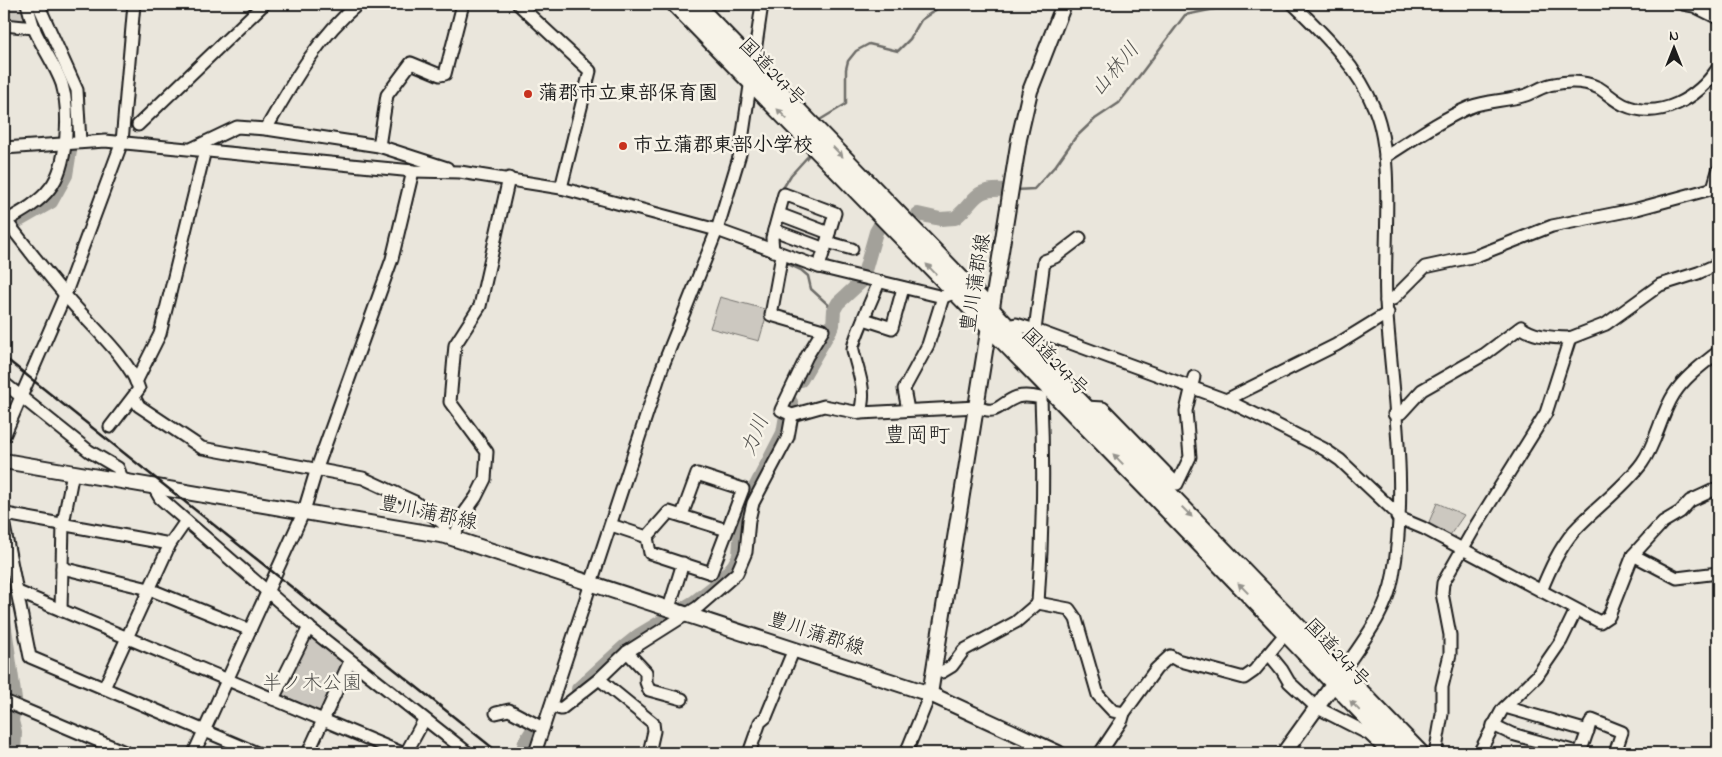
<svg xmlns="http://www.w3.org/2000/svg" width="1722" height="757" viewBox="0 0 1722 757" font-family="'Indie Flower','Klee One',sans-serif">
	<rect width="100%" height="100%" fill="#eae6dc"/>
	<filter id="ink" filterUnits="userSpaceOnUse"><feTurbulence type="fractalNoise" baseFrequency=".02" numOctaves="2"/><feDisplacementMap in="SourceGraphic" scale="10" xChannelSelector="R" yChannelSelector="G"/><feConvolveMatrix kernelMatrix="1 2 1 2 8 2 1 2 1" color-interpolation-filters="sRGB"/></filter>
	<g filter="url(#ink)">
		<g fill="#ccc8c0" stroke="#74726e">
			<path d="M 4,4 L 27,4 L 34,28 L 4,25 Z"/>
			<path d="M 720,297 L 768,310 L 759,341 L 710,328 Z"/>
			<path d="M 1437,503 L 1464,515 L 1448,538 L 1432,530 L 1429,522 Z"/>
			<path d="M 312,634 L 344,664 L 323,718 L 281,697 Z"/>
		</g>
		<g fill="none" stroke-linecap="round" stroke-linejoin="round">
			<g stroke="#6d6c68" stroke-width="2.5">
				<path d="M 1651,4 L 1695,12"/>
				<path d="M 818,121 L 846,104 L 846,69 L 848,61 L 856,51 L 869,44 L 898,51 L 910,39 L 921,20 L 944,4"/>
				<path d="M 782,190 L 791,175 L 810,154"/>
				<path d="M 1016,190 L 1034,189 L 1056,165 L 1075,138 L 1095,119 L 1119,103 L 1185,15 L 1229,6 L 1259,4"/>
				<path d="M 784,262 L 801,270 L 808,276 L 811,289 L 834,310"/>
			</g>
			<g stroke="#a3a19a" stroke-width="14">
				<path d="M 33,7 L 53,54"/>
				<path d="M 918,214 L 940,219 L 955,218 C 978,200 971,188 1006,190"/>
				<path d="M 4,229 L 51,202 L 66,175 L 74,127 L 69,94"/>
				<path d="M 801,380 L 833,325 L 834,310 L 838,303 L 862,281 L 876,232 L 880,225"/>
				<path d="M 4,621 L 15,700 L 12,721 L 15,733 L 14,753"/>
				<path d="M 578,689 L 624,647 L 639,635 L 694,602 L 720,582 L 734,565 L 739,556 L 741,526 L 747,503 L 783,433 L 787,410 L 791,402"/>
				<path d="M 522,753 L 525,742 L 532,731"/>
			</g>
			<defs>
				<g id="minor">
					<path d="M 38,4 L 77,90 L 80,142"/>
					<path d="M 518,4 L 590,71 L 561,188"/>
					<path d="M 1293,4 C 1326,36 1358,67 1375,110 C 1395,159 1383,247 1386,302 C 1392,392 1409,486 1393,576 C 1387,612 1362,642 1342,672"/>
					<path d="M 1683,4 L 1694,6 L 1718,18"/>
					<path d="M 4,25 L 34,28"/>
					<path d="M 138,125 L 264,4"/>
					<path d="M 266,129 C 292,84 317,38 358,4"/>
					<path d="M 379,146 L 387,95 L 411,63 L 440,75 L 445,74 L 463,4"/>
					<path d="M 4,148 L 105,141 L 413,171 L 460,172 L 561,188 L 717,230 L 819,267 L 943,297 L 954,293"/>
					<path d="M 193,148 L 237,127 L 266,129 L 379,146 L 447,168"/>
					<path d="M 1385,157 C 1412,140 1440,120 1470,107 C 1488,100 1508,101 1526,95 C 1535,92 1544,85 1554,84 C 1569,81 1585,81 1599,88 C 1607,93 1615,101 1624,105 C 1660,121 1698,98 1718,68"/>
					<path d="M 1713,188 L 1718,171"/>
					<path d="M 779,214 L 829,233"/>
					<path d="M 4,218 C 24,244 44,270 66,296 C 86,321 131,360 139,389 L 110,427"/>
					<path d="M 4,222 C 20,213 39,203 50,188 C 68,166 70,111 62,84 C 56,67 44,50 36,33 C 32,24 30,13 27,4"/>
					<path d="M 774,230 L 825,249"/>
					<path d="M 827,242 L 852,249"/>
					<path d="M 773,251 L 772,238 L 784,194 L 835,213 L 819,267"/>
					<path d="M 1386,301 L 1393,299 L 1425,267 L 1476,256 L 1552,226 L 1637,209 L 1718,187"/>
					<path d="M 864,319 L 892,328 L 903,288"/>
					<path d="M 1007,326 L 1016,324 L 1035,330 L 1226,400 L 1265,419 L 1324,449 L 1340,460 L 1393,510 L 1398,509"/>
					<path d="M 1035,330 L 1044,261 L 1055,257 L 1080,238"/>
					<path d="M 136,382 L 160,334 L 205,150"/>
					<path d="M 4,383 L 89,451 L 118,468 L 123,481"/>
					<path d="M 134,397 L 139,406 L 202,448 L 363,478 L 415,502 L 444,524 L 446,536"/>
					<path d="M 1226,400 L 1336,345 L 1388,313"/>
					<path d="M 1085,407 L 1103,408 L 1177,484 L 1190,457 L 1186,411 L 1194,377"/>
					<path d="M 908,410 L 904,389 L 928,345 L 943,297"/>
					<path d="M 860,413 C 867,388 858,374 853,350 C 851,345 875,292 879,282"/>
					<path d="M 1394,414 L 1401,413 L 1422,390 L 1485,354 L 1521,327 C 1533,337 1555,338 1570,338"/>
					<path d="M 792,415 L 824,406 L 860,413 L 977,407 C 999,416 998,404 1017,397 C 1025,395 1032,396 1041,398 C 1044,466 1043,534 1038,603 L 1016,622 L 964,650 L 952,666 L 942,672 L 934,672"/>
					<path d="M 4,436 L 65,295 L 122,142 L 134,4"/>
					<path d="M 153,486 L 160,498 L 307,626 L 468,753"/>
					<path d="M 682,515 L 697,474 L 743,489 L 711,573 L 650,553 L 647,537 L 669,512 L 727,530"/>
					<path d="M 4,516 L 6,514 L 170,544"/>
					<path d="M 1397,517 L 1423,528 L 1600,622 L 1609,616 L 1633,555 L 1663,522 L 1680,512 L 1690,501 L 1718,488"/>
					<path d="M 611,525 L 647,537"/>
					<path d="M 4,526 L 30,657 L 257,753"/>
					<path d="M 454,538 L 463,515 L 476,497 L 485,479 L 487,452 L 450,402 L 455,345 L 480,306 L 509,178"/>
					<path d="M 1633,555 L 1677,578 L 1718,573"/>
					<path d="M 62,568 L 149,589 L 250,630"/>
					<path d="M 1541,591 C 1550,569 1559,549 1574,531 C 1596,507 1623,489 1642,463 C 1657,442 1660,416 1674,394 C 1685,377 1703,364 1718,352"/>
					<path d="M 18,592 L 402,753"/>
					<path d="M 1038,603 L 1069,609 L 1076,619 L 1098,695 L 1113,711 L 1124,713"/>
					<path d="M 669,608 L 683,563"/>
					<path d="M 61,610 L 63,524 L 73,472"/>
					<path d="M 627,652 L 646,672 L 646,682 L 649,690 L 682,699"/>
					<path d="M 1269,654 L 1282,670 L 1289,682 L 1316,707 L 1369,734 L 1389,753"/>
					<path d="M 599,679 L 653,723 L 654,731 L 649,753"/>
					<path d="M 104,688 L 170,544 L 186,521"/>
					<path d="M 273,699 L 309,627"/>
					<path d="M 4,701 L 127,753"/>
					<path d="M 551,706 L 561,709 L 599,679 L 627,652 L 698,607 L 737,573 L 746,552 L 749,520 L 753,503 L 788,437 L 792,415 L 781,410 L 807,356 L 823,330 L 771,315 L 782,255"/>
					<path d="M 1505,707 L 1588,731"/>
					<path d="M 496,713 L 509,710 L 543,728"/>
					<path d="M 1592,720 L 1622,732 L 1615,753"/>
					<path d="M 1493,725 L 1512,734 L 1580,753"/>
					<path d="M 1436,749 L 1442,714 L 1442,687 L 1450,654 L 1450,635 L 1442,593 L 1443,583 L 1475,527 L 1546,413 L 1570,338 L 1606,324 L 1660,285 L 1698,273 L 1718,264"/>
					<path d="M 194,753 L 304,511 L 317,468 L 392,259 L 413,171"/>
					<path d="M 308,753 L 350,661"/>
					<path d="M 406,753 L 424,720"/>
					<path d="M 535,753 L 662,368 L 717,230 L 740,154 L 762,4"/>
					<path d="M 749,753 L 760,722 L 766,717 L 794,649"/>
					<path d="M 906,753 L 930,694"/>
					<path d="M 1100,753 L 1122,720 L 1124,713 L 1156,669 L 1170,656 L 1177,660 L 1244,678 L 1254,671 L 1286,633"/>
					<path d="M 1479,753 L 1502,710 L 1537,676 L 1561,641 L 1576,610"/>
					<path d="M 1580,753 L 1590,724"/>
				</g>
				<g id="major">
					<path d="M 4,461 L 446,536 L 930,694 L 1058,753"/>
					<path d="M 930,694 L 1019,139 L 1030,91 L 1064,4"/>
					<path d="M 1284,753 L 1340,675"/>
				</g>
				<g id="highway">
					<path d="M 675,4 L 1156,498 L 1401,753"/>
					<path d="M 695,4 L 1420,753"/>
				</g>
			</defs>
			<use href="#minor" stroke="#1c1c1c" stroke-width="15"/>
			<use href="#major" stroke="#1c1c1c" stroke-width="18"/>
			<use href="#highway" stroke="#1c1c1c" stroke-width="20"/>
			<use href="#minor" stroke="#f7f3e8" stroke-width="11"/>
			<use href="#major" stroke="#f7f3e8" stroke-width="14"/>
			<use href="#highway" stroke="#f7f3e8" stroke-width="16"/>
			<path stroke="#1c1c1c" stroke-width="2.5" d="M 4,357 L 499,753"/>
		</g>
		<defs><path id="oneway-solid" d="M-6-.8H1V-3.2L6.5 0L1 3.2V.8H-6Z" transform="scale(1.25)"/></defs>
		<g fill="#94928c">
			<use href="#oneway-solid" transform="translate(782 114) rotate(-134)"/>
			<use href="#oneway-solid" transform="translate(838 152) rotate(46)"/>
			<use href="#oneway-solid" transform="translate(931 269) rotate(-134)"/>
			<use href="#oneway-solid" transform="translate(1118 459) rotate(-134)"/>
			<use href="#oneway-solid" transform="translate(1187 512) rotate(45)"/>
			<use href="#oneway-solid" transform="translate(1243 588) rotate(-134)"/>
			<use href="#oneway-solid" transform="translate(1355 706) rotate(-134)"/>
		</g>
	</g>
	<g fill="#c8321e" stroke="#f7f3e8" stroke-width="2">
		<circle cx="528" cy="94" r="5"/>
		<circle cx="623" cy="146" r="5"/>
	</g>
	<g text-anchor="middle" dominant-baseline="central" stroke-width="5" stroke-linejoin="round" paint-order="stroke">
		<g font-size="20" fill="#1c1c1c" stroke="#f7f3e8">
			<text transform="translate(771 73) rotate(46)">国道247号</text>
			<text transform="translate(977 283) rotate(-81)">豊川蒲郡線</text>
			<text transform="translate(1054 363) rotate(46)">国道247号</text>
			<text transform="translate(428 514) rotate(12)">豊川蒲郡線</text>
			<text transform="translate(816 635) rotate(18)">豊川蒲郡線</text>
			<text transform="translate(1336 654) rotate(47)">国道247号</text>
		</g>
		<g font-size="20" font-weight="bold" fill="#1c1c1c" stroke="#f7f3e8" text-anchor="start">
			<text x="538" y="94">蒲郡市立東部保育園</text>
			<text x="633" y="146">市立蒲郡東部小学校</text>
		</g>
		<g font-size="20" fill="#51504d" stroke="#f7f3e8">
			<text x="312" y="684">半ノ木公園</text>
		</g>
		<g font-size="21" font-style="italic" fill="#52514e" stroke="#f7f3e8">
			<text transform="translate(1116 70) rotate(-50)">山林川</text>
			<text transform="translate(756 436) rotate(-68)">力川</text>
		</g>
		<g font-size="22" fill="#1c1c1c" stroke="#f7f3e8">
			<text x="917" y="437">豊岡町</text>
		</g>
	</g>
	<rect width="1722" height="757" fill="none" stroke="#f7f3e8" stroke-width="20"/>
	<rect x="10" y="10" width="1702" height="737" fill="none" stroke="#1c1c1c" stroke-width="2" filter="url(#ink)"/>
	<g transform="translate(1674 48)" stroke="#f7f3e8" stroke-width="4" paint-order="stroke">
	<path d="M0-4L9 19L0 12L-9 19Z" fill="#1c1c1c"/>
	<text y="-8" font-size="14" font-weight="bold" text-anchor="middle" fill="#1c1c1c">N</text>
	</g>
</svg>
